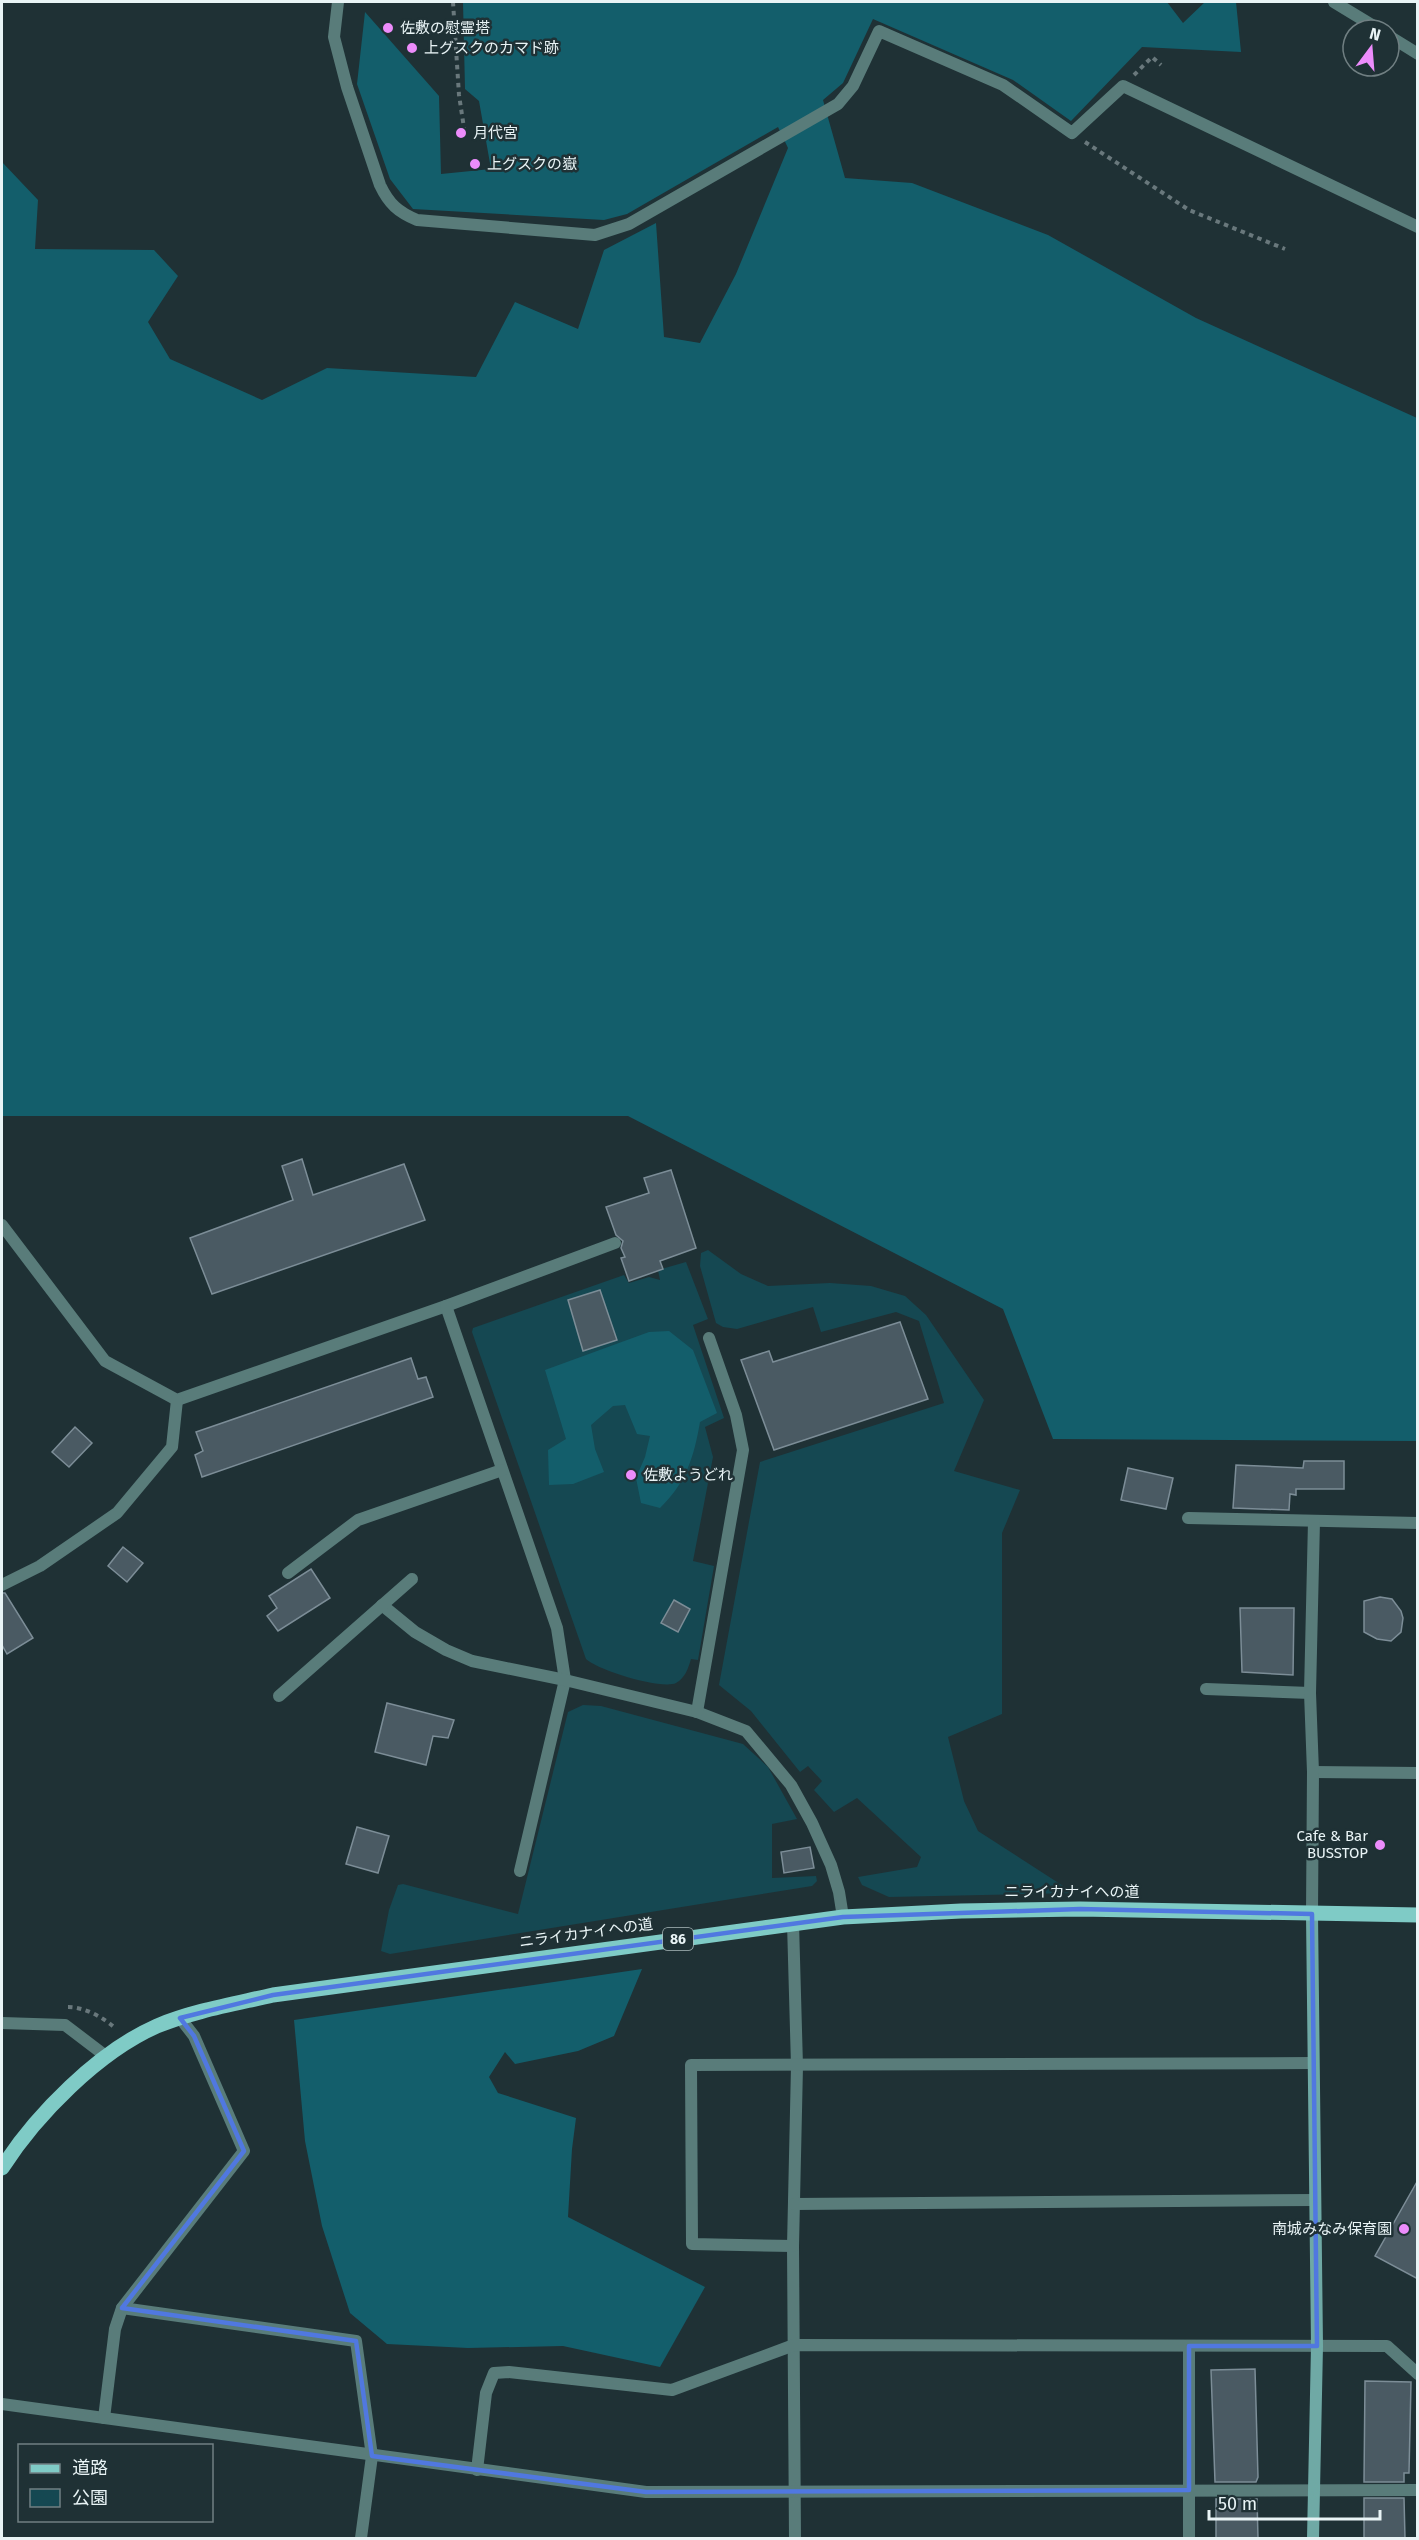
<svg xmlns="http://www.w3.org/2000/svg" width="1419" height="2540" viewBox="0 0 1419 2540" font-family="'Fira Sans','Noto Sans JP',sans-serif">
	<rect width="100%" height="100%" fill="#1f3135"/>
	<g fill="#154852">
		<path d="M 708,1250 L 741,1274 L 768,1286 L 830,1283 L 871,1286 L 905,1296 L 926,1315 L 984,1400 L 954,1471 L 1020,1490 L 1002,1533 L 1002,1714 L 948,1737 L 964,1801 L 978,1831 L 1074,1893 L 889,1897 L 862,1885 L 858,1877 L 917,1867 L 921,1857 L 857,1798 L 834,1812 L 814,1790 L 822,1781 L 808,1766 L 800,1772 L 751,1711 L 719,1685 L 760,1462 L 944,1403 L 919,1321 L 896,1312 L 821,1332 L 813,1307 L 737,1329 L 723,1327 L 716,1323 L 700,1266 L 701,1253 Z"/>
		<path d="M 686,1262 L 708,1319 L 693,1325 L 724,1418 L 705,1427 L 713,1457 L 693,1561 L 714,1566 L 698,1660 L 691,1659 C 688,1669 685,1678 676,1683 C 662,1690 597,1670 586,1659 L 472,1332 L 473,1328 L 624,1275 L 629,1283 L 649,1277 L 660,1280 L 658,1270 Z"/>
		<path d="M 583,1705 L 601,1706 L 743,1744 L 768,1767 L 797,1819 L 772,1824 L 772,1878 L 816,1876 L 817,1881 L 812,1886 L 390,1954 L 381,1951 L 389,1910 L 398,1885 L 403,1884 L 518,1914 L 568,1712 Z"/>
	</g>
	<g fill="#135e6b">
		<path d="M 463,2 L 1167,2 L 1183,23 L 1205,2 L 1236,2 L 1241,52 L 1142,47 L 1071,121 L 1013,80 L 873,19 L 843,83 L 823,100 L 845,178 L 912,183 L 1048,235 L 1196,318 L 1417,418 L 1417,1441 L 1053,1439 L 1003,1309 L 628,1116 L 2,1116 L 2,162 L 38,200 L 35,249 L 154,250 L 178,276 L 148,322 L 170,359 L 262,400 L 327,368 L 476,377 L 515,302 L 578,329 L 604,250 L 656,223 L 664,337 L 700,343 L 736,274 L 788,148 L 778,127 L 627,214 L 604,220 L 413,209 L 390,179 L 357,84 L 365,12 L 439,96 L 441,174 L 491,169 L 479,101 L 465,89 Z"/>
		<path d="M 669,1331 L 693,1350 L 717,1413 L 700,1422 C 694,1457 686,1483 660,1508 L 641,1503 L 636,1478 L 645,1457 L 650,1436 L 637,1434 L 625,1405 L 613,1406 L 591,1425 L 595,1449 L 604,1472 L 573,1484 L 549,1485 L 548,1450 L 566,1439 L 545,1370 L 649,1332 Z"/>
		<path d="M 642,1969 L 614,2036 L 578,2051 L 515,2064 L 505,2052 L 489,2077 L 498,2093 L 576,2118 L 572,2149 L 568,2217 L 705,2287 L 660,2367 L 563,2346 L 468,2348 L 387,2344 L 350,2313 L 322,2226 L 305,2141 L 294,2020 Z"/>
	</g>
	<g fill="#4a5a63" stroke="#7c8d97" stroke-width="1.5">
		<path d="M 302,1159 L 313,1195 L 404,1164 L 425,1220 L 212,1294 L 190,1238 L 293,1200 L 282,1166 Z"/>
		<path d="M 671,1170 L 696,1248 L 660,1261 L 663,1269 L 629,1281 L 621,1258 L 625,1257 L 621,1248 L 623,1241 L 616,1235 L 606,1207 L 649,1193 L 644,1178 Z"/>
		<path d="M 600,1290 L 617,1340 L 583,1351 L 568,1300 Z"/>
		<path d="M 900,1322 L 928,1399 L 774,1450 L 741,1360 L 769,1351 L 773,1362 Z"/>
		<path d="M 411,1358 L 418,1379 L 426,1377 L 433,1397 L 202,1477 L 195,1455 L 203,1451 L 196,1432 Z"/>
		<path d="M 75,1427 L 92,1443 L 69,1467 L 52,1452 Z"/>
		<path d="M 1304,1461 L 1344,1461 L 1344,1489 L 1296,1489 L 1296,1495 L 1290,1494 L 1289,1510 L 1233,1508 L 1236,1465 L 1303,1468 Z"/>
		<path d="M 1128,1468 L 1173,1478 L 1166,1509 L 1121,1500 Z"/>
		<path d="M 123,1547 L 143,1563 L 127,1582 L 108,1566 Z"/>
		<path d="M 311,1569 L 330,1598 L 278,1631 L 267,1616 L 277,1608 L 269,1596 Z"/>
		<path d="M 2,1593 L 5,1593 L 33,1638 L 7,1654 L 2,1645 Z"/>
		<path d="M 1380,1597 L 1392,1599 L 1401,1611 L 1403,1618 L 1401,1632 L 1391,1641 L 1377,1639 L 1364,1632 L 1364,1601 Z"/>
		<path d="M 674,1600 L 690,1609 L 678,1632 L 661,1623 Z"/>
		<path d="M 1240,1608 L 1294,1608 L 1293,1675 L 1242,1672 Z"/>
		<path d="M 387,1703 L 454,1720 L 448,1738 L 433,1736 L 426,1765 L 375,1752 Z"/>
		<path d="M 357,1827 L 389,1836 L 378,1873 L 346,1864 Z"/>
		<path d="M 810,1847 L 814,1868 L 784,1873 L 781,1852 Z"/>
		<path d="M 1418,2180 L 1418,2279 L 1375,2256 Z"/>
		<path d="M 1255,2369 L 1258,2477 L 1256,2482 L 1215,2482 L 1211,2370 Z"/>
		<path d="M 1365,2381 L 1411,2382 L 1409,2473 L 1404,2473 L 1404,2482 L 1364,2482 Z"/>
		<path d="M 1364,2498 L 1404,2498 L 1405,2538 L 1364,2538 Z"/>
		<path d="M 1216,2499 L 1257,2499 L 1258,2538 L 1216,2538 Z"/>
	</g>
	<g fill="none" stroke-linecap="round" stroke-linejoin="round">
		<g stroke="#69787c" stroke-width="4" stroke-dasharray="4.5 4.5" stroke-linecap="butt">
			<path d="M 453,2 L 459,95 L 464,128"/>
			<path d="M 1134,75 L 1152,57 L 1161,65"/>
			<path d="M 1085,142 L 1189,210 L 1285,249"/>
			<path d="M 68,2007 C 84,2007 103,2017 115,2028"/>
		</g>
		<g stroke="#597c7a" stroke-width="12">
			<path d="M 2,1225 L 105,1361 L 177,1400 L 446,1306 L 615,1243"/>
			<path d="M 446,1306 L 557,1628 L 565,1680 L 520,1871"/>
			<path d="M 288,1573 L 358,1520 L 502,1470"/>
			<path d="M 2,1585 L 40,1566 L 117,1513 L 172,1447 L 177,1400"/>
			<path d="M 382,1605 L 415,1632 L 446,1650 L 472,1661 L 565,1680 L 697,1712 L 746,1731 L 791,1785 L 812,1823 L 831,1865 L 839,1892 L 843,1917"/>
			<path d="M 279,1696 L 412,1579"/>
			<path d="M 697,1712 L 743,1450 L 736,1415 L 709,1338"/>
		</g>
		<g stroke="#597c7a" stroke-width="12">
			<path d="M 338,2 L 334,37 L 347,87 L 380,185 C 389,204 398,212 417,220 L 595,235 L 629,224 L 838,104 L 853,86 L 879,31 L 1003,85 L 1072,133 L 1123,86 L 1418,227"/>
			<path d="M 1334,2 L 1380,30"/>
			<path d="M 1389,36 L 1418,54"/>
			<path d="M 1188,1518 L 1418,1523"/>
			<path d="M 1206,1689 L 1310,1693"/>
			<path d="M 1313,1772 L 1418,1773"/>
			<path d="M 1312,1914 L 1313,1772 L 1310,1693 L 1314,1521"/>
			<path d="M 793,1923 L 797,2066 L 793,2246 L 795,2538"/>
			<path d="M 2,2023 L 65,2025 L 107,2057"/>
			<path d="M 794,2204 L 1315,2200"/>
			<path d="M 793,2246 L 692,2244 L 691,2065 L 1313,2063"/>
			<path d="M 122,2308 L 356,2341 L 372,2456 L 361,2538"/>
			<path d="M 2,2404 L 646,2492 L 1418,2490"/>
			<path d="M 104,2418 L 115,2329 L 122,2308 L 244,2151 L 194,2036 L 180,2018"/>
			<path d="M 477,2470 L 486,2393 L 494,2373 L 509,2372 L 672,2390 L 794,2345 L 1387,2346 L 1418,2374"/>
			<path d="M 1189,2538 L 1189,2346"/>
		</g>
		<path stroke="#6fa9a5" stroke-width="12" d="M 1312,1914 L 1317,2346 L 1313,2538"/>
		<path stroke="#7fcbc6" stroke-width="15" d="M 2,2168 C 36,2115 98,2052 157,2026 C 193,2011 234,2004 273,1995 L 843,1917 L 961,1911 L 1080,1909 L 1418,1915"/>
	</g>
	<path fill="none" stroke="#5078e0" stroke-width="4.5" stroke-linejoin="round" d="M 1080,1909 L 1312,1914 L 1317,2346 L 1189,2346 L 1189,2490 L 646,2492 L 372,2456 L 356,2341 L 122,2308 L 244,2151 L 194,2036 L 180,2018 L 273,1995 L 843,1917 Z"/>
	<g fill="#ec8cfb" stroke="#1f3135" stroke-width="2">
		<circle cx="388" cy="28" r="6"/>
		<circle cx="412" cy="48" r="6"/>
		<circle cx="461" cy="133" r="6"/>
		<circle cx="475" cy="164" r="6"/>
		<circle cx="631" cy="1475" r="6"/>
		<circle cx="1380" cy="1845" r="6"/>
		<circle cx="1404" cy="2229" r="6"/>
	</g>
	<g text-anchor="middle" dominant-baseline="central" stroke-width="5" stroke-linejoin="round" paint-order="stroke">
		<rect fill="#1f3135" stroke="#acbabc" stroke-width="1.5" x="663" y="1928" width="30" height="22" rx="4.5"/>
		<g font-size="14" font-weight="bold" fill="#e9f4f6">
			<text x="678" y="1939">86</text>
		</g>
		<g font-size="15" fill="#e9f4f6" stroke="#1f3135" text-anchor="start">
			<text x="400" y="28">佐敷の慰霊塔</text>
			<text x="424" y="48">上グスクのカマド跡</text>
			<text x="473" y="133">月代宮</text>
			<text x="487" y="164">上グスクの嶽</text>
			<text x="643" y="1475">佐敷ようどれ</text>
			<text x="1368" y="1836" text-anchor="end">Cafe &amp; Bar<tspan x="1368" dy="17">BUSSTOP</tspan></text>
			<text x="1392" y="2229" text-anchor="end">南城みなみ保育園</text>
		</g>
		<g font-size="15" fill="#e9f4f6" stroke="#1f3135">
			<text x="1072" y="1892">ニライカナイへの道</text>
			<text transform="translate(586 1933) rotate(-8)">ニライカナイへの道</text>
		</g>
	</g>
	<rect width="1419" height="2540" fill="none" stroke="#e9f4f6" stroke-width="6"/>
	<rect x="18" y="2444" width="195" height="78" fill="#1f3135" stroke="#707f82" stroke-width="1.5"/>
	<rect x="30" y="2464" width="30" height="9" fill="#7fcbc6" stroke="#707f82" stroke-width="1.5"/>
	<text x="72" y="2474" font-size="18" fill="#e9f4f6">道路</text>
	<rect x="30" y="2489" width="30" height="18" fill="#154852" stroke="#707f82" stroke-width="1.5"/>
	<text x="72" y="2504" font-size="18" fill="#e9f4f6">公園</text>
	<g transform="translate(1371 48) rotate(16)"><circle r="28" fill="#1f3135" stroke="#707f82" stroke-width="1.5"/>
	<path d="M0-4.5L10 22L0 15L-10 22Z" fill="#ec8cfb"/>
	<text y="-9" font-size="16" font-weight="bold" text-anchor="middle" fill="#e9f4f6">N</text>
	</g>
	<path d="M1209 2510v9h171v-9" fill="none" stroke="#e9f4f6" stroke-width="3"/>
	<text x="1218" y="2510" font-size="18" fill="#e9f4f6" stroke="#1f3135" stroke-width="4.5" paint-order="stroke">50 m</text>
</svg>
